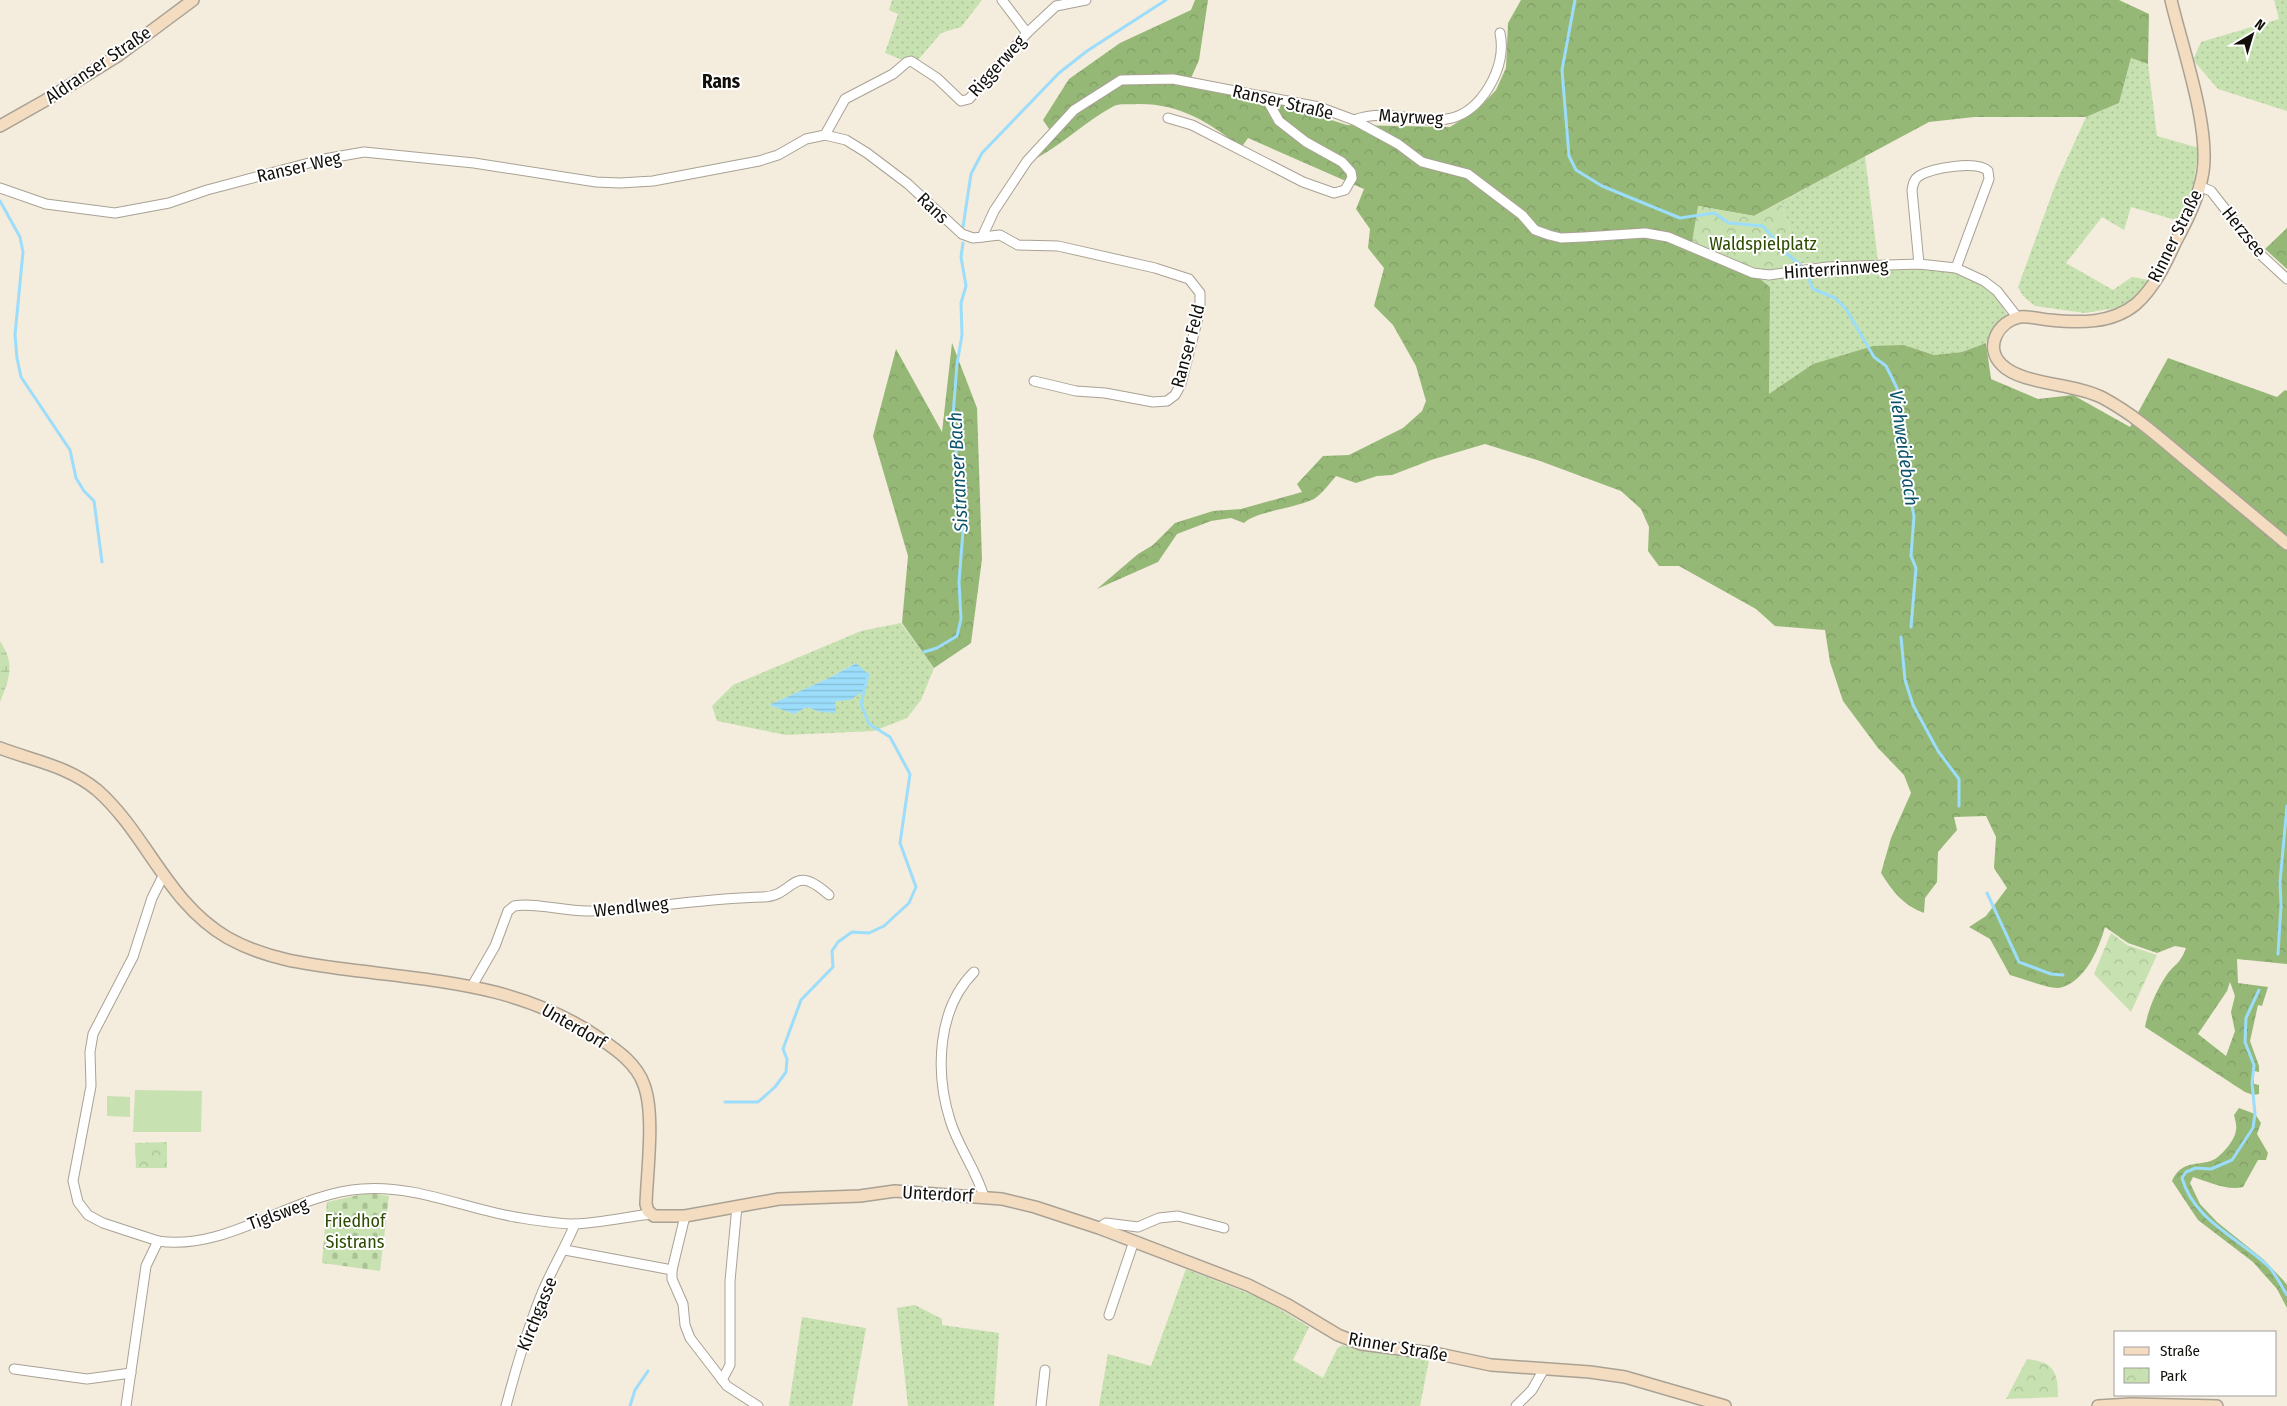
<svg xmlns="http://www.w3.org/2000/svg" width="2287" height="1406" viewBox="0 0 2287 1406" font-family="'Fira Sans Condensed',sans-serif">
	<defs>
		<pattern id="grass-dots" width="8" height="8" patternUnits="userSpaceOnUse" patternTransform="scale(1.25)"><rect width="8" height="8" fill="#c7e2b0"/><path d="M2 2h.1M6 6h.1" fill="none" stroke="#aac196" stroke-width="1.8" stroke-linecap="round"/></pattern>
		<pattern id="forest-crowns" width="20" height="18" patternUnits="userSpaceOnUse" patternTransform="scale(1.25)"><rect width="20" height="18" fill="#96b877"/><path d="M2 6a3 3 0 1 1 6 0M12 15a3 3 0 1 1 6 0" fill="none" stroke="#809d66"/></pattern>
		<pattern id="wetland-marsh" width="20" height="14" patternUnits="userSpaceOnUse" patternTransform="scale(1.25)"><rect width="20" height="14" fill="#c7e2b0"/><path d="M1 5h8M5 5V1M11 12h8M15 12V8" fill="none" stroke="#aac196"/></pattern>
		<pattern id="cemetery-stones" width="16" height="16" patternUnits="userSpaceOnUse" patternTransform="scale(1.25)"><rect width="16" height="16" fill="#c7e2b0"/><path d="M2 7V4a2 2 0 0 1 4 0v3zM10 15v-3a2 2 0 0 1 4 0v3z" fill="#aac196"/></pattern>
		<pattern id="park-crowns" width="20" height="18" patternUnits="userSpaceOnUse" patternTransform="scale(1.25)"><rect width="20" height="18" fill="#c7e2b0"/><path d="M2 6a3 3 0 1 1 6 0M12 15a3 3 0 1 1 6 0" fill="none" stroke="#aac196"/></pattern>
		<pattern id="water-rules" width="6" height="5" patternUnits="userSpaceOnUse" patternTransform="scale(1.25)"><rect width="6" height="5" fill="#9bddfa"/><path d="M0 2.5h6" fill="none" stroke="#85bdd5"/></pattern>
	</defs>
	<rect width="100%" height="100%" fill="#f4ecdd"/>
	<g fill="url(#grass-dots)" fill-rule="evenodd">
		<path d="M 892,0 L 982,0 L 961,27 L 941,33 L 918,60 L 900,59 L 885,53 L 898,14 L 889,10 Z"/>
		<path d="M 2274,0 L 2287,0 L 2287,111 L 2218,89 L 2193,60 L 2201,42 L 2279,19 Z"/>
		<path d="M 2131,58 L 2148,64 L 2157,136 L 2199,148 L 2193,187 L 2179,221 L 2131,207 L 2124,230 L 2102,217 L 2066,263 L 2113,290 L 2132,277 L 2159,282 L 2122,307 L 2085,313 L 2035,306 L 2023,296 L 2018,287 L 2056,183 L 2086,117 L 2119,103 Z"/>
		<path d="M 1865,156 L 1878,261 L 1801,263 L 1781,202 Z"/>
		<path d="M 1956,268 L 1996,295 L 2007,315 L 1986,343 L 1962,352 L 1934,355 L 1904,345 L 1813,364 L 1768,395 L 1770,287 L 1753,273 L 1804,269 Z"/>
		<path d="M 901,623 L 934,668 L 921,700 L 907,718 L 874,731 L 786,735 L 717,721 L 712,706 L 733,685 L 861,631 ZM 855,663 L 835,701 L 820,712 L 807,707 L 794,714 L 769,705 L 831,677 Z"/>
		<path d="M 1186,1269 L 1263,1299 L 1309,1327 L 1293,1360 L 1323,1378 L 1337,1349 L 1342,1345 L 1363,1351 L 1429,1360 L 1420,1406 L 1099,1406 L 1108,1354 L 1151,1366 Z"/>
		<path d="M 915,1305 L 942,1319 L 942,1325 L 999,1333 L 994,1406 L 908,1406 L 897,1308 Z"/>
		<path d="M 802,1317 L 866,1328 L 852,1406 L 789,1406 Z"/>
	</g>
	<g fill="url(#forest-crowns)" fill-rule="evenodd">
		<path d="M 1195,0 L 1208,0 L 1199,60 L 1188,85 L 1257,96 L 1347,125 L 1450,127 L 1477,110 L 1496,90 L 1506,68 L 1508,23 L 1521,0 L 2119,0 L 2149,14 L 2148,64 L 2131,58 L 2119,103 L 2086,117 L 1974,117 L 1929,122 L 1754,216 L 1698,206 L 1753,273 L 1770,287 L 1769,394 L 1813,364 L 1873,346 L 1904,345 L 1934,355 L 1962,352 L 1986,343 L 1991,379 L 2038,399 L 2073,395 L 2130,427 L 2168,358 L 2277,397 L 2285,390 L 2287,391 L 2287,964 L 2237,959 L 2238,983 L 2268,987 L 2262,1006 L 2258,1005 L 2250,1041 L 2259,1066 L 2259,1072 L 2254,1071 L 2254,1084 L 2259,1085 L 2259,1094 L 2253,1095 L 2245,1092 L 2145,1027 C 2148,1010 2156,991 2166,976 C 2174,964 2180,965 2186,948 L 2175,946 L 2157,953 L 2128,943 L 2105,927 C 2099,948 2085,983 2059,988 C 2049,989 2021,978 2010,975 L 1990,939 L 1969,927 L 1986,916 L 2007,888 L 1994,868 L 1996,837 L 1986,816 L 1954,817 L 1957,830 L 1938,852 L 1937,882 L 1925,898 L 1924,913 C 1904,906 1892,891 1881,873 L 1891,838 L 1911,793 L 1904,775 L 1878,748 L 1843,701 L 1830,662 L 1825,630 L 1775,626 L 1756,609 L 1679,566 L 1659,566 L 1648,551 L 1649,527 L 1641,509 L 1621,491 L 1540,461 L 1485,444 L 1431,460 L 1392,475 L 1377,476 L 1356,483 L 1336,476 C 1330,483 1322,494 1314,499 C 1296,508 1254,512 1244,523 L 1231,518 L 1211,521 L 1177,534 L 1158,562 L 1097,589 L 1138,554 L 1153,545 L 1175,523 L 1213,511 L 1241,509 L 1302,492 L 1297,484 L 1323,456 L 1349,455 L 1403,428 L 1422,411 L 1426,401 L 1416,366 L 1393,325 L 1374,306 L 1384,268 L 1368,248 L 1370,229 L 1356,209 L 1364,189 L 1248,138 L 1241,148 C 1210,122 1178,103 1137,104 C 1130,105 1120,103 1114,106 C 1087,120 1064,143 1037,158 L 1055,138 L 1043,120 L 1069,79 L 1120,43 L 1191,10 ZM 2230,982 L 2235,996 L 2231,1012 L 2235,1031 L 2226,1056 L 2198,1034 L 2227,991 Z"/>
		<path d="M 2287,228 L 2287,269 L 2265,249 Z"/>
		<path d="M 952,343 L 977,408 L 982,559 L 971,643 L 934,668 L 902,623 L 908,556 L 873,436 L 896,349 L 942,432 Z"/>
		<path d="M 2239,1108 L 2255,1114 L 2261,1123 L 2257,1134 L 2268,1153 L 2266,1160 L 2258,1160 L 2243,1187 C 2227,1191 2209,1182 2193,1177 L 2190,1183 L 2200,1204 L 2217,1222 L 2263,1259 L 2284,1281 L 2287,1285 L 2287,1308 L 2277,1289 L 2253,1262 L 2198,1220 L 2172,1181 C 2182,1158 2202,1167 2215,1159 C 2223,1154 2235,1140 2236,1130 C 2237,1126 2235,1119 2234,1115 Z"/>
	</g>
	<path fill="url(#wetland-marsh)" d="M 0,641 C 15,664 10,677 0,702 Z"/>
	<path fill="url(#cemetery-stones)" d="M 368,1193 L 389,1196 L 380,1271 L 322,1263 L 327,1202 Z"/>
	<g fill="url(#park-crowns)">
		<path d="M 1781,202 L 1801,263 L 1800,267 L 1753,273 L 1692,242 L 1698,206 L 1754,216 Z"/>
		<path d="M 2111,933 L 2127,945 L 2157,955 L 2131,1012 L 2094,974 Z"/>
		<path d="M 167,1142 L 167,1168 L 136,1168 L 135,1143 Z"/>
		<path d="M 2027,1359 C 2054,1362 2058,1372 2058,1397 L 2006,1399 Z"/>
	</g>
	<g fill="#c7e2b0">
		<path d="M 135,1090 L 202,1091 L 201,1132 L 133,1132 Z"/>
		<path d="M 107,1096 L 130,1097 L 130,1117 L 107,1116 Z"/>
	</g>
	<path fill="url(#water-rules)" d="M 856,663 L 868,674 L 865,690 L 850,700 L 835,701 L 836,713 L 820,712 L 807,707 L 794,714 L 769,705 L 831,677 Z"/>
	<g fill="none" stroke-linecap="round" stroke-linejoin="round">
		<g stroke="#9bddfa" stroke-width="3">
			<path d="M 1575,0 L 1562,70 L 1569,156 L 1576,170 L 1602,186 L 1680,218 L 1714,213 L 1729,223 L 1763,226 L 1787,254 L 1801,265"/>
			<path d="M 0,201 L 20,237 L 23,252 L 15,335 L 17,358 L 21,377 L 70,450 L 76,478 L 84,491 L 94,501 L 102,562"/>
			<path d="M 963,227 L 971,174 L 982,153 L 1059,73 L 1087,51 L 1166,0"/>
			<path d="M 1806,273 L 1813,289 L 1835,298 L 1846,309 L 1874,357 L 1886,366 L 1897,388 L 1897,433 L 1914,516 L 1911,556 L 1916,568 L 1911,627"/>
			<path d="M 1901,637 L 1905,680 L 1913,705 L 1938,751 L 1959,779 L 1959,806"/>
			<path d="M 924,652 L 937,648 L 957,636 L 961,619 L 959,582 L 963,531 L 956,495 L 957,462 L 953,416 L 957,364 L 962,335 L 961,303 L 966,286 L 961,257 L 963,243"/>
			<path d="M 1987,893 L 2019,962 L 2051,974 L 2063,975"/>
			<path d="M 2278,954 L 2281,906 L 2280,882 L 2287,806"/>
			<path d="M 2259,990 L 2246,1018 L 2245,1042 L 2254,1065 L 2252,1083 L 2255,1114 L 2253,1128 L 2232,1160 L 2211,1169 L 2196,1168 L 2186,1172 L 2182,1178 C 2194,1221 2239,1238 2268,1266 C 2276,1274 2281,1286 2287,1295"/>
			<path d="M 725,1102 L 758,1102 L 775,1087 L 786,1072 L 787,1059 L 783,1049 L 801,1000 L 833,967 L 832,951 L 838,942 L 852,932 L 869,933 L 884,926 L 909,903 L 916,887 L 900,843 L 910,774 L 890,737 L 869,724 L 861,704 L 868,674"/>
			<path d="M 630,1406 L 635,1390 L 648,1371"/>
		</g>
		<defs>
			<g id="street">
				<path d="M 1002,0 L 1027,33"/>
				<path d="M 1168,118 L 1192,125 L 1303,182 L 1334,193 L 1345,190 L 1352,178 L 1351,172 L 1342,162 L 1306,142 L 1279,121 L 1265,96"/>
				<path d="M 1354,120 C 1404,101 1451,149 1489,87 C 1499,70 1504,52 1500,33"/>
				<path d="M 825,135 L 845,99 L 893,74 L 907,62 L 911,61 L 937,78 L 961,101 L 969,99 L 1027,33 L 1056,6 L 1086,0"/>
				<path d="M 2199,186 L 2211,191 L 2261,255 L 2287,279"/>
				<path d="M 0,188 L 46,204 L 115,213 L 169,203 L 207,190 L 324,159 L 364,152 L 474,163 L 596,182 L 620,183 L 653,181 L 759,161 L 778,155 L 806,139 L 825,135 L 846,140 L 867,153 L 908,184 L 962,234 L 973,238 L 982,237 L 994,211 L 1027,161 L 1074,110 L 1121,80 L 1173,79 L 1319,107 L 1354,120 L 1398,144 L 1422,162 L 1468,174 L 1522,215 L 1535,230 L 1549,235 L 1561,238 L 1584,237 L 1645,233 L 1668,237 L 1753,273 L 1769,275 L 1827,267 L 1919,264 L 1956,268 L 1984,281 L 1997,291 L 2018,318"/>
				<path d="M 982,237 L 1000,235 L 1018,245 L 1058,246 L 1155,268 L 1189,279 L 1200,293 L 1200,310 L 1181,384 L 1175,395 L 1167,401 L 1153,402 L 1105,393 L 1076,391 L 1034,381"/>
				<path d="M 1919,264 L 1912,190 C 1913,184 1914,179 1919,176 C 1932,168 1977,160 1988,171 L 1989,179 L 1956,268"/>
				<path d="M 974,972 C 937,1009 935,1072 950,1120 C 958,1147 976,1169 984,1197"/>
				<path d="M 472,986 L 495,946 L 508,911 L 514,906 C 536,902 566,912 590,911 C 648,909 705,898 763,897 C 796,896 791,861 829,895"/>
				<path d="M 1099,1228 L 1106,1223 L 1138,1227 L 1159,1218 L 1178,1216 L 1224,1228"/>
				<path d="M 158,1241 L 103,1223 L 88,1215 L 78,1202 L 73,1181 L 91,1086 L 90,1052 L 93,1034 L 133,957 L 152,898 L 163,876"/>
				<path d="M 565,1250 L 672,1270 L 672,1279 L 683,1304 L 685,1325 L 690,1338 L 727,1386 L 758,1406"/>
				<path d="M 672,1270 L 685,1216"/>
				<path d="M 1109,1315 L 1134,1241"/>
				<path d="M 14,1369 L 87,1379 L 131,1373"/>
				<path d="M 722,1380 L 730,1365 L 730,1281 L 737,1206"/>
				<path d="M 126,1406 L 146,1266 L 158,1241 C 227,1252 294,1193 362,1189 C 416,1185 463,1208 515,1217 C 534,1220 556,1224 575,1224 C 600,1223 626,1217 651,1214"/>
				<path d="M 506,1406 C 516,1368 527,1330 542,1293 C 552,1269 565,1248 575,1224"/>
				<path d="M 1041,1406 L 1045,1370"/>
				<path d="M 1516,1406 L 1532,1390 L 1544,1369"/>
			</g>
			<g id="secondary">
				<path d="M 2171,0 C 2182,47 2210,126 2203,172 C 2199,197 2187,221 2175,243 C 2165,265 2154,288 2136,304 C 2112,324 2079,323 2050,320 C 2040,319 2029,316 2020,317 C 1997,322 1984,348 2002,365 C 2022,385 2075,383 2103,398 C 2133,414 2159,437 2185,459 C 2219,487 2253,516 2287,544"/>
				<path d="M 0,126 L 46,100 L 119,55 L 193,0"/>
				<path d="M 0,748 C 34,761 68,766 97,790 C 147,834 167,903 228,938 C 269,961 314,965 360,971 C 446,982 525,987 599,1038 C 617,1050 637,1064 644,1085 C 655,1114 647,1172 646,1204 L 648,1211 L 654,1216 L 685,1216 L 779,1199 L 860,1196 L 895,1191 L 1002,1199 L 1035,1207 L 1099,1228 L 1248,1285 L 1288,1305 L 1338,1335 L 1361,1344 L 1439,1354 L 1491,1365 L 1590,1372 L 1625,1377 L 1725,1406"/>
				<path d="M 2098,1406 L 2131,1404 L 2217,1406"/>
			</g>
		</defs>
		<use href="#street" stroke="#a9a294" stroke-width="11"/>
		<use href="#secondary" stroke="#a9a294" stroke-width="14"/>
		<use href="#street" stroke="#fff" stroke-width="9"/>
		<use href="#secondary" stroke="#f3dcc0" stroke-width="11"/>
	</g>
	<g text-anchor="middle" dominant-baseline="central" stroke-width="4" stroke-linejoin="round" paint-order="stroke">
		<g font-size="18" fill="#13100b" stroke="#fff">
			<text transform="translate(98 65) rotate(-34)">Aldranser Straße</text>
			<text transform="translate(997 66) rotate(-48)">Riggerweg</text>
			<text transform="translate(1283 102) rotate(13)">Ranser Straße</text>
			<text transform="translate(1411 117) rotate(3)">Mayrweg</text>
			<text transform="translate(299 167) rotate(-13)">Ranser Weg</text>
			<text transform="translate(933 208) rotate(44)">Rans</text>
			<text transform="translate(2244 232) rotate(51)">Herzsee</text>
			<text transform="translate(2175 236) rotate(-64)">Rinner Straße</text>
			<text transform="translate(1836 269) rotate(-4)">Hinterrinnweg</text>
			<text transform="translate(1188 346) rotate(-75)">Ranser Feld</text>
			<text transform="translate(631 907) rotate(-6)">Wendlweg</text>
			<text transform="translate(574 1026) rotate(30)">Unterdorf</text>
			<text transform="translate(938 1194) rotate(3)">Unterdorf</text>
			<text transform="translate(278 1214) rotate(-20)">Tiglsweg</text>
			<text transform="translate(537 1314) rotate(-68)">Kirchgasse</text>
			<text transform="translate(1398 1347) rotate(10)">Rinner Straße</text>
		</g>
		<g font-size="18" fill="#2d4b01" stroke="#fff">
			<text x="1763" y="244">Waldspielplatz</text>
			<text x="355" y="1221">Friedhof<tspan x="355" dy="21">Sistrans</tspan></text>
		</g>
		<g font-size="19" font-weight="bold" fill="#13100b" stroke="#fff">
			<text x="721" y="81">Rans</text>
		</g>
		<g font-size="19" font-style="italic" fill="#0b546c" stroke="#fff">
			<text transform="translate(1904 448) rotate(82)">Viehweidebach</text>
			<text transform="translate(958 472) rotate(-93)">Sistranser Bach</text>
		</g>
	</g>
	<rect x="2114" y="1331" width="162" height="65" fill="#ffffff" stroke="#a19f9d"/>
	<rect x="2124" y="1347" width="25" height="8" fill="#f3dcc0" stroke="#a19f9d"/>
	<text x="2160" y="1356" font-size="15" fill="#13100b">Straße</text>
	<rect x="2124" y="1368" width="25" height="15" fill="url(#park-crowns)" stroke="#a19f9d"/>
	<text x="2160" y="1381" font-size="15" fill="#13100b">Park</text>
	<g transform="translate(2252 35) rotate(38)" stroke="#ffffff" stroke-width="4" paint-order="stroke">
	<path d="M0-4L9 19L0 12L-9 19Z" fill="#13100b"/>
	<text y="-8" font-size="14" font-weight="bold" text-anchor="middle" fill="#13100b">N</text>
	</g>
</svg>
